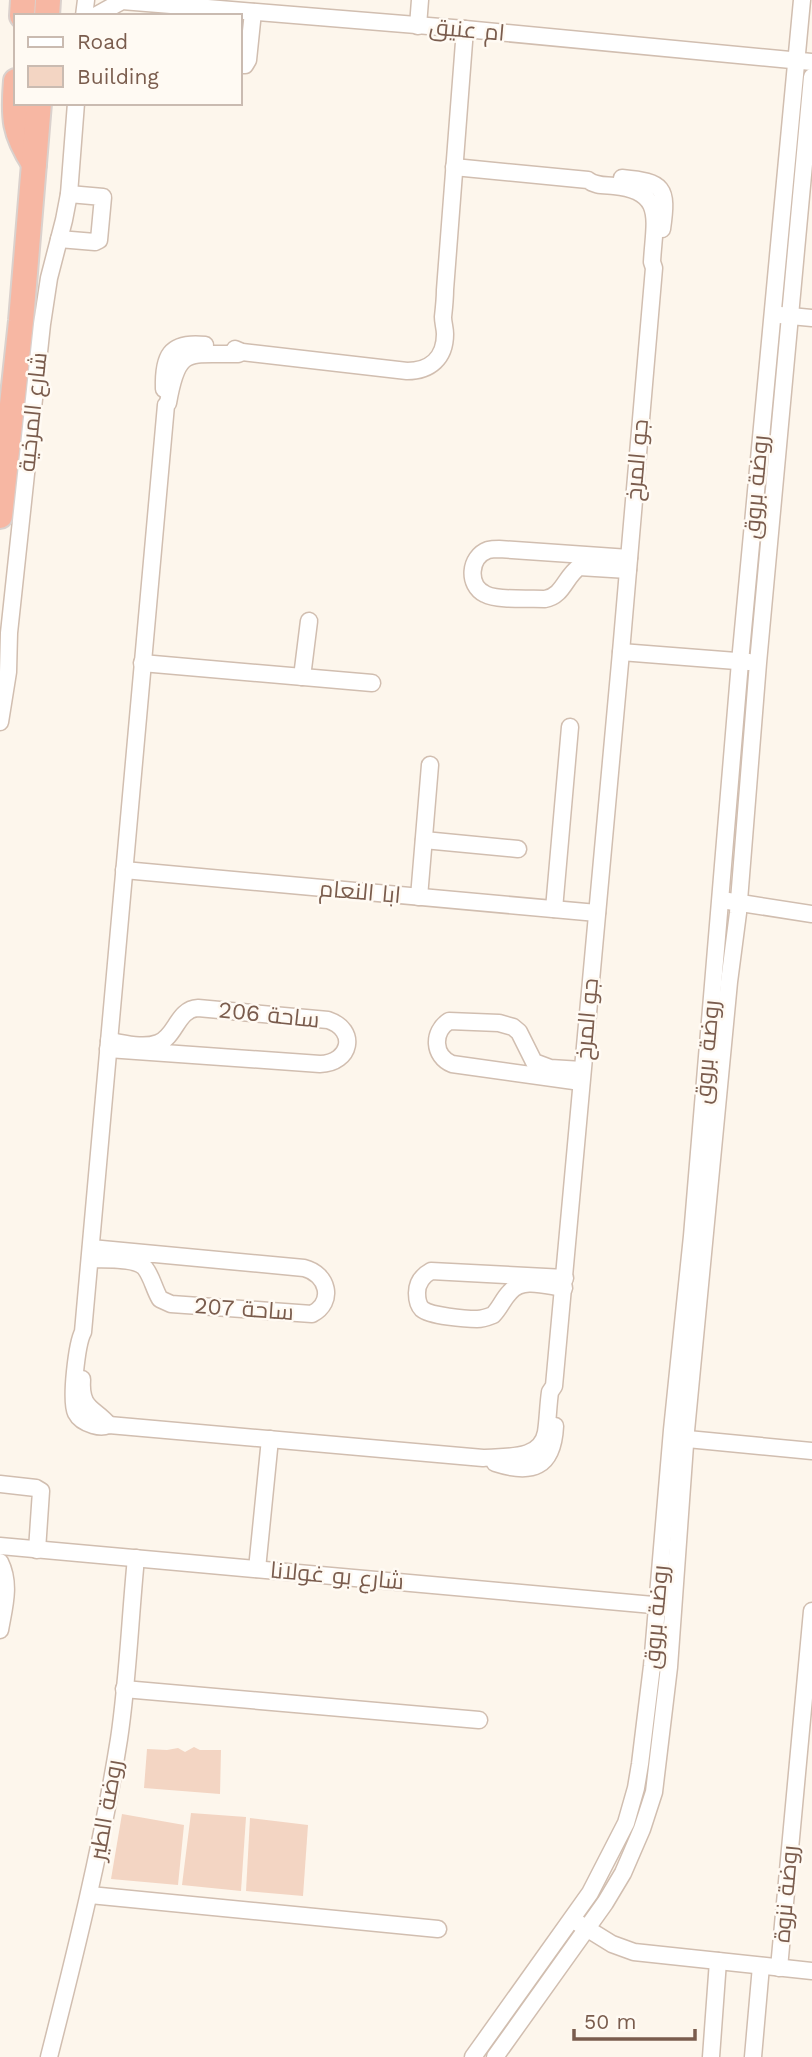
<svg xmlns="http://www.w3.org/2000/svg" width="812" height="2057" viewBox="0 0 812 2057" font-family="'Work Sans',Cairo,sans-serif">
	<rect width="100%" height="100%" fill="#fdf6ec"/>
	<g fill="#f3d5c3">
		<path d="M 194,1747 L 200,1750 L 221,1750 L 220,1794 L 144,1788 L 147,1749 L 167,1750 L 178,1748 L 185,1752 Z"/>
		<path d="M 191,1813 L 246,1817 L 241,1891 L 182,1885 Z"/>
		<path d="M 122,1814 L 184,1825 L 178,1885 L 111,1879 Z"/>
		<path d="M 250,1818 L 308,1825 L 303,1896 L 246,1891 Z"/>
	</g>
	<g fill="none" stroke-linecap="round" stroke-linejoin="round">
		<defs>
			<g id="minor">
				<path d="M 84,16 L 86,0"/>
				<path d="M 95,16 L 122,1 L 465,29 L 812,62"/>
				<path d="M 418,26 L 420,0"/>
				<path d="M 240,65 L 245,65 L 248,60 L 253,12"/>
				<path d="M 622,178 C 664,182 668,187 662,229"/>
				<path d="M 59,239 L 95,242 L 99,240 L 103,197 L 69,194"/>
				<path d="M 780,315 L 812,318"/>
				<path d="M 235,349 L 242,352 L 407,371 C 430,371 445,358 445,334 C 445,328 443,323 443,317 C 444,308 445,299 445,290 L 465,29"/>
				<path d="M 242,352 L 238,354 C 188,355 178,345 168,403 L 166,405 L 83,1332 C 77,1343 70,1400 76,1413 C 79,1419 86,1423 93,1425 C 100,1427 103,1427 109,1425 L 483,1458 C 505,1456 541,1461 546,1432 C 548,1419 548,1406 550,1392 L 554,1386 L 621,652 L 654,268 L 652,262 C 654,222 666,191 614,186 C 605,185 595,186 588,180 L 454,167"/>
				<path d="M 164,389 C 163,357 169,341 205,345"/>
				<path d="M 628,570 L 579,567 C 565,577 563,596 545,599 C 530,598 498,601 485,594 C 467,585 469,557 488,550 C 492,549 495,549 499,549 L 629,558"/>
				<path d="M 621,652 L 749,662"/>
				<path d="M 142,663 L 372,683"/>
				<path d="M 302,677 L 309,621"/>
				<path d="M 0,722 L 8,672 L 9,633 L 42,324 L 49,278 L 64,220 L 69,194 L 76,103"/>
				<path d="M 424,840 L 518,849"/>
				<path d="M 124,870 L 597,913"/>
				<path d="M 419,897 L 430,765"/>
				<path d="M 728,901 L 812,914"/>
				<path d="M 554,909 L 570,727"/>
				<path d="M 108,1049 L 320,1064 C 351,1063 358,1030 328,1020 L 198,1008 C 177,1009 176,1037 158,1043 C 144,1049 123,1043 109,1041"/>
				<path d="M 581,1082 L 452,1064 C 433,1056 432,1032 449,1021 L 499,1023 L 513,1027 L 519,1032 L 534,1062 L 550,1068 L 582,1070"/>
				<path d="M 90,1259 C 103,1260 136,1257 145,1268 C 152,1277 154,1289 160,1299 L 171,1304 L 312,1314 C 335,1302 328,1274 304,1268 L 91,1248"/>
				<path d="M 564,1288 C 547,1286 522,1277 510,1292 C 503,1299 500,1308 493,1315 C 488,1317 483,1319 477,1319 C 466,1319 430,1316 422,1309 C 418,1305 417,1298 417,1293 C 417,1283 422,1276 431,1271 L 565,1278"/>
				<path d="M 82,1379 C 80,1410 94,1407 109,1425"/>
				<path d="M 677,1438 L 812,1451"/>
				<path d="M 495,1463 C 532,1475 553,1468 555,1426"/>
				<path d="M 0,1484 L 36,1488 L 41,1491 L 37,1550"/>
				<path d="M 0,1546 L 664,1606"/>
				<path d="M 0,1562 C 11,1584 4,1607 0,1630"/>
				<path d="M 257,1569 L 270,1439"/>
				<path d="M 124,1689 L 479,1720"/>
				<path d="M 90,1895 L 438,1929"/>
				<path d="M 578,1923 L 612,1944 L 634,1952 L 812,1971"/>
				<path d="M 779,1968 L 812,1611"/>
				<path d="M 49,2057 C 76,1951 102,1846 119,1739 C 128,1679 130,1618 136,1558"/>
				<path d="M 473,2057 L 590,1893 L 626,1823 L 636,1788 L 640,1764 L 652,1666 L 672,1430 L 692,1236 L 740,662 L 802,0"/>
				<path d="M 495,2057 L 605,1903 L 623,1873 L 642,1829 L 654,1792 L 669,1667 L 686,1431 L 729,982 L 738,913 L 758,663 L 812,77"/>
				<path d="M 711,2057 L 718,1961"/>
				<path d="M 753,2057 L 761,1966"/>
			</g>
			<g id="highway">
				<path d="M 22,16 L 23,0"/>
				<path d="M 47,16 L 48,0"/>
				<path d="M 16,81 C 13,118 14,133 34,164"/>
				<path d="M 0,516 L 21,321 L 39,103"/>
			</g>
		</defs>
		<use href="#minor" stroke="#d1beb0" stroke-width="19"/>
		<use href="#highway" stroke="#dad1cd" stroke-width="28"/>
		<use href="#minor" stroke="#fff" stroke-width="16"/>
		<use href="#highway" stroke="#f7b7a3" stroke-width="24"/>
	</g>
	<g text-anchor="middle" dominant-baseline="central" stroke-width="5" stroke-linejoin="round" paint-order="stroke">
		<g font-size="23" fill="#7a5c4d" stroke="#fffaf3">
			<text transform="translate(467 30) rotate(5)">ام عنيق</text>
			<text transform="translate(33 412) rotate(-84)">شارع المرخية</text>
			<text transform="translate(637 460) rotate(-85)">جو المرخ</text>
			<text transform="translate(756 487) rotate(-85)">روضة بروق</text>
			<text transform="translate(360 892) rotate(5)">ابا النعام</text>
			<text transform="translate(269 1015) rotate(6)">ساحة 206</text>
			<text transform="translate(587 1019) rotate(-85)">جو المرخ</text>
			<text transform="translate(707 1052) rotate(-85)">روضة بروق</text>
			<text transform="translate(244 1309) rotate(4)">ساحة 207</text>
			<text transform="translate(337 1576) rotate(5)">شارع بو غولانا</text>
			<text transform="translate(656 1617) rotate(-85)">روضة بروق</text>
			<text transform="translate(106 1810) rotate(-80)">روضة الطير</text>
			<text transform="translate(786 1894) rotate(-85)">روضة نزوة</text>
		</g>
	</g>
	<rect x="14" y="14" width="228" height="91" fill="#fffaf3" stroke="#cabbb1" stroke-width="2"/>
	<rect x="28" y="37" width="35" height="10" fill="#ffffff" stroke="#cabbb1" stroke-width="2"/>
	<text x="77" y="49" font-size="21" fill="#7a5c4d">Road</text>
	<rect x="28" y="66" width="35" height="21" fill="#f3d5c3" stroke="#cabbb1" stroke-width="2"/>
	<text x="77" y="84" font-size="21" fill="#7a5c4d">Building</text>
	<path d="M574 2029v10h121v-10" fill="none" stroke="#7a5c4d" stroke-width="3.5"/>
	<text x="584" y="2029" font-size="21" fill="#7a5c4d" stroke="#fffaf3" stroke-width="5" paint-order="stroke">50 m</text>
</svg>
